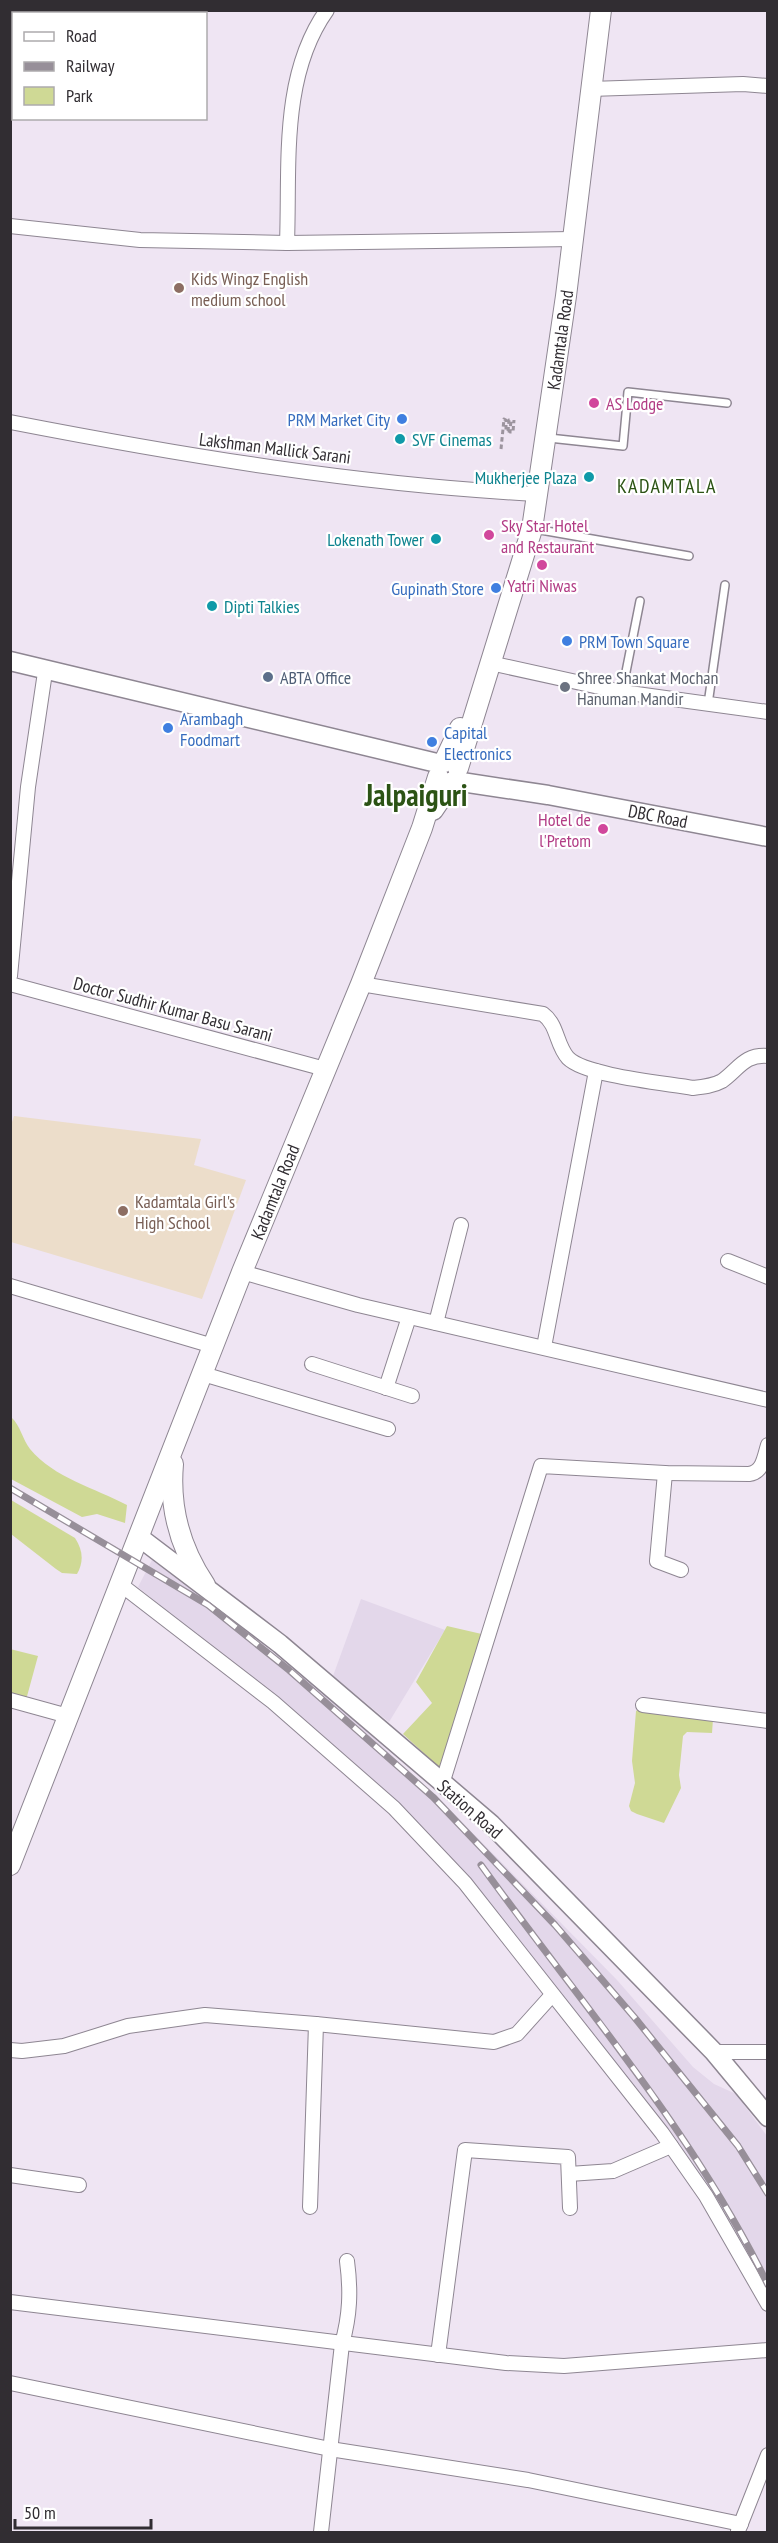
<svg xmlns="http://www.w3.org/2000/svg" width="778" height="2543" viewBox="0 0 778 2543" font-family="'PT Sans Narrow',sans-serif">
	<rect width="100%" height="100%" fill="#efe5f3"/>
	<g fill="#e3d7ea">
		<path d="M 153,1558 L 346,1712 L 459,1819 L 617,1980 L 693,2067 L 714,2084 L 736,2094 L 767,2136 L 767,2298 L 742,2243 L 669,2130 L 447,1854 L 353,1765 L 138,1587 Z"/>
		<path d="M 361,1599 L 445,1630 L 389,1722 L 333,1676 Z"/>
	</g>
	<path fill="#ecddca" d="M 14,1116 L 201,1139 L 194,1165 L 246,1180 L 202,1299 L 11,1242 L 10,1128 Z"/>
	<g fill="#cfd995">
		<path d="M 11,1417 C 21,1426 22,1439 30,1449 C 54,1478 95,1488 127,1505 L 125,1523 L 97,1514 L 82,1517 L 11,1479 Z"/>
		<path d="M 11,1500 L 75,1538 C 83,1550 84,1562 77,1574 L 62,1573 L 56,1569 L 11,1534 Z"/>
		<path d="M 447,1626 L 486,1635 L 444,1772 L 403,1734 L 432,1703 L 416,1682 Z"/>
		<path d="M 10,1649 L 38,1656 L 26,1700 L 11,1695 Z"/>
		<path d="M 641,1707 L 713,1719 L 712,1733 L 687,1732 L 683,1736 L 679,1775 L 681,1788 L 664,1823 L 637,1814 L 631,1811 L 629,1806 L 635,1783 L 632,1761 L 636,1711 Z"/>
	</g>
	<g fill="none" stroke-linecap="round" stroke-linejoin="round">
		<defs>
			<g id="service">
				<path d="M 549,438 L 623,446 L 628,392 L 727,403"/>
				<path d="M 535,529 L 689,556"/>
				<path d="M 622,692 L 640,601"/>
				<path d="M 708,704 L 725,585"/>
			</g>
			<g id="minor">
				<path d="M 590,89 L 743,84 L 768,86"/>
				<path d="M 10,226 L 140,240 L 287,243 L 573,239"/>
				<path d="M 287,243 C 290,165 280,76 327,10"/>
				<path d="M 10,422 C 185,456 360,485 538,494"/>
				<path d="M 490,663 L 622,692 L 768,712"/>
				<path d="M 10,976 L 28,787 L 44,679"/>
				<path d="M 10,984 L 325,1069"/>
				<path d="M 361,984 L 543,1014 C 558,1025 556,1045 568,1058 C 586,1076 665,1083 693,1088 C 703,1087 713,1086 722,1081 C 739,1069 744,1054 768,1056"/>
				<path d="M 728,1261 L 768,1277"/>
				<path d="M 242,1272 L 358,1305 L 768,1400"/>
				<path d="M 10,1286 L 213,1346"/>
				<path d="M 436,1323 L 461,1225"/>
				<path d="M 544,1347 L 596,1071"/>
				<path d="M 312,1364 L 412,1396"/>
				<path d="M 203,1374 L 388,1429"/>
				<path d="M 386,1388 L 409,1317"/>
				<path d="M 665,1473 L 657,1561 L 681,1570"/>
				<path d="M 120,1584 L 273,1702 L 394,1808 L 465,1883 L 662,2133 L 706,2196 L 768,2304"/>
				<path d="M 10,1700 L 68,1716"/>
				<path d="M 643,1705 L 768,1721"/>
				<path d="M 442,1784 L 541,1466 L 665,1473 L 749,1474 C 763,1472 764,1458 768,1445"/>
				<path d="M 10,2050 L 22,2051 L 64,2046 L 128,2026 L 205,2015 L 316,2024 L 494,2042 L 517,2034 L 552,1995"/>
				<path d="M 714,2052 L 768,2052"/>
				<path d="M 569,2174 L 613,2171 L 671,2146"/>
				<path d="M 10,2175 L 79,2185"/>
				<path d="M 310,2207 L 316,2024"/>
				<path d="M 10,2302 L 506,2363 L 564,2366 L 768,2350"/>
				<path d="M 438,2355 L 465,2150 L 568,2157 L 570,2208"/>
				<path d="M 10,2383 L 330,2449 L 528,2480 L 741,2524"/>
				<path d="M 738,2531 L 768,2455"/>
				<path d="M 321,2532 L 342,2344 C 350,2315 351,2291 347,2261"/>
			</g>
			<g id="tertiary">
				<path d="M 10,661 L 441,764"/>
				<path d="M 455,781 L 548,795 L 768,837"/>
				<path d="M 139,1537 L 280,1644 L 491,1824 L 714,2052 L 768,2117"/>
			</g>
			<g id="secondary">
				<path d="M 444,762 L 460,728"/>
				<path d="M 458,768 L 532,529 L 566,296 L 601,10"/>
				<path d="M 433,810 L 452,782"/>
				<path d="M 173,1464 C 169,1509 180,1548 205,1585"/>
				<path d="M 10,1865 L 242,1272 L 361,984 L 422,828 L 438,777"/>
			</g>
		</defs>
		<use href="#service" stroke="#8e8692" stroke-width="10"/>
		<use href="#minor" stroke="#8e8692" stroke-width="16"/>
		<use href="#tertiary" stroke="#8e8692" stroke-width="21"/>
		<use href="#secondary" stroke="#8e8692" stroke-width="22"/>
		<path stroke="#9c949e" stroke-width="3" stroke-dasharray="4.5 3" stroke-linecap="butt" d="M 501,449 L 504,419 L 506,420 L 506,431 L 508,431 L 509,420 L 511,420 L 510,432 L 513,432 L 514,420"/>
		<use href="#service" stroke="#fff" stroke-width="7"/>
		<use href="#minor" stroke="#fff" stroke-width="14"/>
		<use href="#tertiary" stroke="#fff" stroke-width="18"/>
		<use href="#secondary" stroke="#fff" stroke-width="20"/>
		<defs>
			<g id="rail">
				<path d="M 10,1488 L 208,1605 L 289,1670 L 433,1797 L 555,1925 L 635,2018 L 738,2146 L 768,2194"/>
				<path d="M 481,1865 C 580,2002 693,2131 768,2285"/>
			</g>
		</defs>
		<use href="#rail" stroke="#978f99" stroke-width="7"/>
		<use href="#rail" stroke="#fff" stroke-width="4.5" stroke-dasharray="14" stroke-linecap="butt"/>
	</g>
	<g fill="#8d6e63" stroke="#fff" stroke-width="2">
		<circle cx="179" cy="288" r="6"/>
		<circle cx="123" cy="1211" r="6"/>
	</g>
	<g fill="#d1479c" stroke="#fff" stroke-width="2">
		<circle cx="594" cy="403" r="6"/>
		<circle cx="489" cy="535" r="6"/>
		<circle cx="542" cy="565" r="6"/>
		<circle cx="603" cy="829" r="6"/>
	</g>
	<g fill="#3f7fe0" stroke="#fff" stroke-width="2">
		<circle cx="402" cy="419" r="6"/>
		<circle cx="496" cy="588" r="6"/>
		<circle cx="567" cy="641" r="6"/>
		<circle cx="168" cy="728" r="6"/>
		<circle cx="432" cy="742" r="6"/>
	</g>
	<g fill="#0f9aa8" stroke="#fff" stroke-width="2">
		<circle cx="400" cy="439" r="6"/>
		<circle cx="589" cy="477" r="6"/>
		<circle cx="436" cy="539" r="6"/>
		<circle cx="212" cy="606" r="6"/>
	</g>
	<circle fill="#5c6f8a" stroke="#fff" stroke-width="2" cx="268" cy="677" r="6"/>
	<circle fill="#6b7280" stroke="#fff" stroke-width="2" cx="565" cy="687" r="6"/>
	<g text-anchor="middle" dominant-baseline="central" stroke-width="4.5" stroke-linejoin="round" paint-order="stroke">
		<g font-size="18" fill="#785e54" stroke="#fff" text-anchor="start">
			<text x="191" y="278">Kids Wingz English<tspan x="191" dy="21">medium school</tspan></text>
			<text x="135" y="1201">Kadamtala Girl's<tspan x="135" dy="21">High School</tspan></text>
		</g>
		<g font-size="18" fill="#312d32" stroke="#fff">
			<text transform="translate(560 340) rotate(-82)">Kadamtala Road</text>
			<text transform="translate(275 448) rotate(7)">Lakshman Mallick Sarani</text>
			<text transform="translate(658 816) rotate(11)">DBC Road</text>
			<text transform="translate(173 1009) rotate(15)">Doctor Sudhir Kumar Basu Sarani</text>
			<text transform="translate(275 1192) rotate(-68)">Kadamtala Road</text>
			<text transform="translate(470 1809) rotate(41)">Station Road</text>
		</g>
		<g font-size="18" fill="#b23c85" stroke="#fff" text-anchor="start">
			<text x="606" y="403">AS Lodge</text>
			<text x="501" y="525">Sky Star Hotel<tspan x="501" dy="21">and Restaurant</tspan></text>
			<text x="542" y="585" text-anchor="middle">Yatri Niwas</text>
			<text x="591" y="819" text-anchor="end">Hotel de<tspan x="591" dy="21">l'Pretom</tspan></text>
		</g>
		<g font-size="18" fill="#366cbe" stroke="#fff" text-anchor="start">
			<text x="390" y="419" text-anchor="end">PRM Market City</text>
			<text x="484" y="588" text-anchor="end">Gupinath Store</text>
			<text x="579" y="641">PRM Town Square</text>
			<text x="180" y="718">Arambagh<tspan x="180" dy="21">Foodmart</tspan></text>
			<text x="444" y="732">Capital<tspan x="444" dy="21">Electronics</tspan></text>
		</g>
		<g font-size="18" fill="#0d838f" stroke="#fff" text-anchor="start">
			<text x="412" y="439">SVF Cinemas</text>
			<text x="577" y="477" text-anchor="end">Mukherjee Plaza</text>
			<text x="424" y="539" text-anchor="end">Lokenath Tower</text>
			<text x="224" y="606">Dipti Talkies</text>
		</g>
		<g font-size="18" fill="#4e5e75" stroke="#fff" text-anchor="start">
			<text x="280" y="677">ABTA Office</text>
		</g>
		<g font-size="18" fill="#5b616d" stroke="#fff" text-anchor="start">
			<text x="577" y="677">Shree Shankat Mochan<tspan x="577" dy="21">Hanuman Mandir</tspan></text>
		</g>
		<g font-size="20" letter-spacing="1.5" fill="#2c5315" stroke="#fff">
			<text x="667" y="486">KADAMTALA</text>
		</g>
		<g font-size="30" font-weight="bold" fill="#2c5315" stroke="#fff">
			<text x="416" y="794">Jalpaiguri</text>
		</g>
	</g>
	<rect width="778" height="2543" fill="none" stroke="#312d32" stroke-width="24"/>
	<rect x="12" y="12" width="195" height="108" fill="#ffffff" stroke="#adabad" stroke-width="1.5"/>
	<rect x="24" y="32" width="30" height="9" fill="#ffffff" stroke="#adabad" stroke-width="1.5"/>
	<text x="66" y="42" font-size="18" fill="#312d32">Road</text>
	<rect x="24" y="62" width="30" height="9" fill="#978f99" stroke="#adabad" stroke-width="1.5"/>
	<text x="66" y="72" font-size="18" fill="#312d32">Railway</text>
	<rect x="24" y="87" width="30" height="18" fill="#cfd995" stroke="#adabad" stroke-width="1.5"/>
	<text x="66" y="102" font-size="18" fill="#312d32">Park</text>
	<path d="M15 2519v9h136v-9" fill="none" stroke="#312d32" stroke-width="3"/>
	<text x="24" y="2519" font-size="18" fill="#312d32" stroke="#ffffff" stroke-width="4.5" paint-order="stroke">50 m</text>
</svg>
